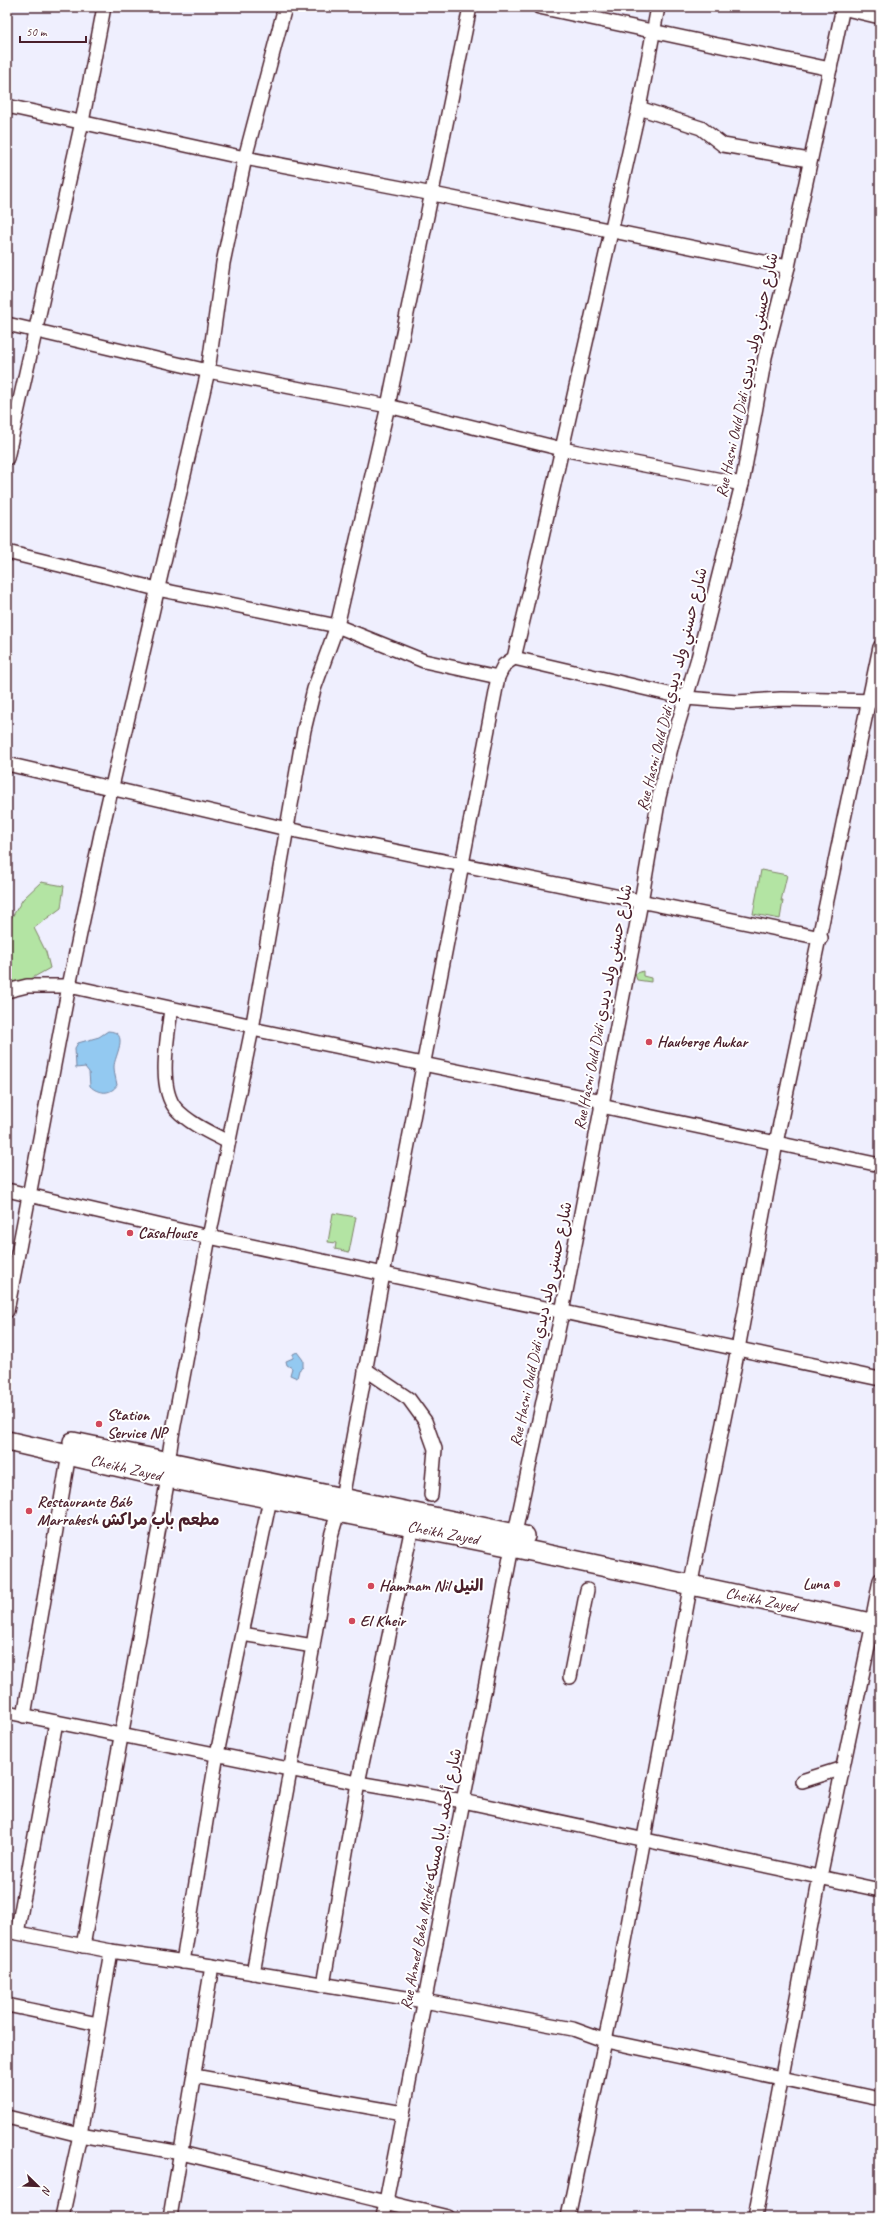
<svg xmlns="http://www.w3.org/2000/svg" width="887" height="2224" viewBox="0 0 887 2224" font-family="Caveat,'Playpen Sans Arabic',sans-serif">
	<rect width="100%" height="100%" fill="#efeffe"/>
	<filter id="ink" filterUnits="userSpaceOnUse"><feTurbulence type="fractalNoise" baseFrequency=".025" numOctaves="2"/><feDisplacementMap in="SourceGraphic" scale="8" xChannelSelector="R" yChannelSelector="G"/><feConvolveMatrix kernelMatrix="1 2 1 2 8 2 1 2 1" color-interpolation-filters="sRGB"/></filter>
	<g filter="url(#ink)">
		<g fill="#b3e4a3" stroke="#7e8267">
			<path d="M 761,870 L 787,875 L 781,901 L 783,901 L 780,919 L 753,914 Z"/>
			<path d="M 41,882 L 64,886 L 61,908 L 34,928 L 46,952 L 50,968 L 20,985 L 7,986 L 7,925 L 23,899 Z"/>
			<path d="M 643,971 L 643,976 L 651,978 L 651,982 L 637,980 L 635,974 Z"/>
			<path d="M 333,1213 L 356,1217 L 349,1252 L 335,1249 L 336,1243 L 328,1242 Z"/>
		</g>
		<g fill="#93c9f1" stroke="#7685a2">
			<path d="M 108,1031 C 131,1032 114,1056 114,1067 C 114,1073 116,1079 117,1085 C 111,1095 98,1094 90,1086 L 89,1072 L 85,1067 L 76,1068 L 75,1048 L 78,1043 L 99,1037 Z"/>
			<path d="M 297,1352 L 303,1360 L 303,1367 L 299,1370 L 297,1378 L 290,1375 L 292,1368 L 287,1365 L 286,1361 L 293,1358 L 293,1354 Z"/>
		</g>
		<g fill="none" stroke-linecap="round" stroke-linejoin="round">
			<defs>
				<g id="minor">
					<path d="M 539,7 L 830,69"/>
					<path d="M 842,8 L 880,17"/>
					<path d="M 7,106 L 245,158 L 433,194 L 788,267"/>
					<path d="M 639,108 L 701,128 L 723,145 L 809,160"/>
					<path d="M 7,324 L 208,371 L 388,406 L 562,449 L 742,484"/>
					<path d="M 7,458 L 82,122 L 104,7"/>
					<path d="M 7,552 L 157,589 L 337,626 L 424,661 L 498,677"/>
					<path d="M 514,658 L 686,698 L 737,702 L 781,699 L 880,701"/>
					<path d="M 7,764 L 287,829 L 821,938"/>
					<path d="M 7,991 L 27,986 L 69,986 L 253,1026"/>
					<path d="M 171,1009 C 168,1036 157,1087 176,1109 C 190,1124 211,1133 228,1142"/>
					<path d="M 252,1029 L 603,1101"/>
					<path d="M 601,1106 L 880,1165"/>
					<path d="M 7,1190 L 209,1237 L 880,1379"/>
					<path d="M 7,1311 L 69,986 L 101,834 L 208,371 L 223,263 L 245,158 L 285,7"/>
					<path d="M 365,1369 L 409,1399 L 425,1421 L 435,1449 L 431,1495"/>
					<path d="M 342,1498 L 383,1274 L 498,677 L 504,665 L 514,658 L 526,608 L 639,108 L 658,7"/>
					<path d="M 874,1611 L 880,1580"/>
					<path d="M 242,1634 L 313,1646"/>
					<path d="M 570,1677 L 587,1590"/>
					<path d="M 7,1712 L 358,1783 L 463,1801 L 880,1890"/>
					<path d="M 24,1716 L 69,1454"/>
					<path d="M 802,1781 L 843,1768"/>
					<path d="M 7,1931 L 111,1951 L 212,1966 L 424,2001 L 573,2029 L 606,2041 L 880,2099"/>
					<path d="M 17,1933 L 56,1722"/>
					<path d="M 83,1946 L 168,1478 L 168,1462 L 172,1436 L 209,1237 L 252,1029 L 304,730 L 314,689 L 337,626 L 388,406 L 470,7"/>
					<path d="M 183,1962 L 217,1754 L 270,1499"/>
					<path d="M 253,1973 L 313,1646 L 331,1536 L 338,1512"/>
					<path d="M 323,1985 L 358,1783 L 412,1527"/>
					<path d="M 7,2005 L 98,2024"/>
					<path d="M 194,2076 L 403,2113"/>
					<path d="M 7,2117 L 80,2135 L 181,2153 L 448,2217"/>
					<path d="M 62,2217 L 80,2135 L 111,1951"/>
					<path d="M 170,2217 L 212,1966"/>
					<path d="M 383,2217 L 512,1547 L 562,1312 L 641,902 L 659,797 L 672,744 L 698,658 L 742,484 L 765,357 L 788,267 L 843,7"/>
					<path d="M 568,2217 L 618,1979 L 693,1572 L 738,1349 L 776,1143 L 880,647"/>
					<path d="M 755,2217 L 820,1877 L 873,1623"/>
				</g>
				<g id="highway">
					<path d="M 7,1441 L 168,1478 L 512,1547 L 880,1625"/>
					<path d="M 73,1442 L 525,1536"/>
				</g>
			</defs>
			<use href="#minor" stroke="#4a1f2b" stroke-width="16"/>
			<use href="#highway" stroke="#4a1f2b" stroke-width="22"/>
			<use href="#minor" stroke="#fff" stroke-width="13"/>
			<use href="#highway" stroke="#fff" stroke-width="19"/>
		</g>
	</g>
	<g fill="#d1495b" stroke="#fff" stroke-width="1.5">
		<circle cx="649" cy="1042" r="4"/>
		<circle cx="130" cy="1233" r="4"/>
		<circle cx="99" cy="1424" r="4"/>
		<circle cx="29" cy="1511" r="4"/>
		<circle cx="837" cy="1584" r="4"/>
		<circle cx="371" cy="1586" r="4"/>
		<circle cx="352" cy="1621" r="4"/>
	</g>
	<g text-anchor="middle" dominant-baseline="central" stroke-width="4" stroke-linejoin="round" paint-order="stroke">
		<g font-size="16" fill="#4a1f2b" stroke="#fff">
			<text transform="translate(747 375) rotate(-78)">Rue Hasni Ould Didi شارع حسني ولد ديدي</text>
			<text transform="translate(672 689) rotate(-76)">Rue Hasni Ould Didi شارع حسني ولد ديدي</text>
			<text transform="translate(603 1007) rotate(-79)">Rue Hasni Ould Didi شارع حسني ولد ديدي</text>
			<text transform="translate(541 1324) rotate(-78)">Rue Hasni Ould Didi شارع حسني ولد ديدي</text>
			<text transform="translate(126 1468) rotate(13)">Cheikh Zayed</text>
			<text transform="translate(443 1533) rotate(11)">Cheikh Zayed</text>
			<text transform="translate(761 1600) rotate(12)">Cheikh Zayed</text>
			<text transform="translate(431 1879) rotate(-79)">Rue Ahmed Baba Miské شارع أحمد بابا مسكه</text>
		</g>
		<g font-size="16" font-weight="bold" fill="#4a1f2b" stroke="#fff" text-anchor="start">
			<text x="657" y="1042">Hauberge Awkar</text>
			<text x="138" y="1233">CasaHouse</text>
			<text x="107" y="1415">Station<tspan x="107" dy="18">Service NP</tspan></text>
			<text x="37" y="1502">Restaurante Báb<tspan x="37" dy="18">Marrakesh مطعم باب مراكش</tspan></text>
			<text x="829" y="1584" text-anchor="end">Luna</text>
			<text x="379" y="1586">Hammam Nil النيل</text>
			<text x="360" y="1621">El Kheir</text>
		</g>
	</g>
	<rect width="887" height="2224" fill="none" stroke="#fff" stroke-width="24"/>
	<rect x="12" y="12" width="863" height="2200" fill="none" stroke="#4a1f2b" stroke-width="1.5" filter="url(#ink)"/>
	<g transform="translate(38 2186) rotate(113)" stroke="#ffffff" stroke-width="3" paint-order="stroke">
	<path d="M0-3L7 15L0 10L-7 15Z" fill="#4a1f2b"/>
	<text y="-6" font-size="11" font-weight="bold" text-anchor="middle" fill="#4a1f2b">N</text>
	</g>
	<path d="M20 36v6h66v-6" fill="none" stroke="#4a1f2b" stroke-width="2"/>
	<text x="26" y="36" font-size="12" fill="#4a1f2b" stroke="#ffffff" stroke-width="3" paint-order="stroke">50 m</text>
</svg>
